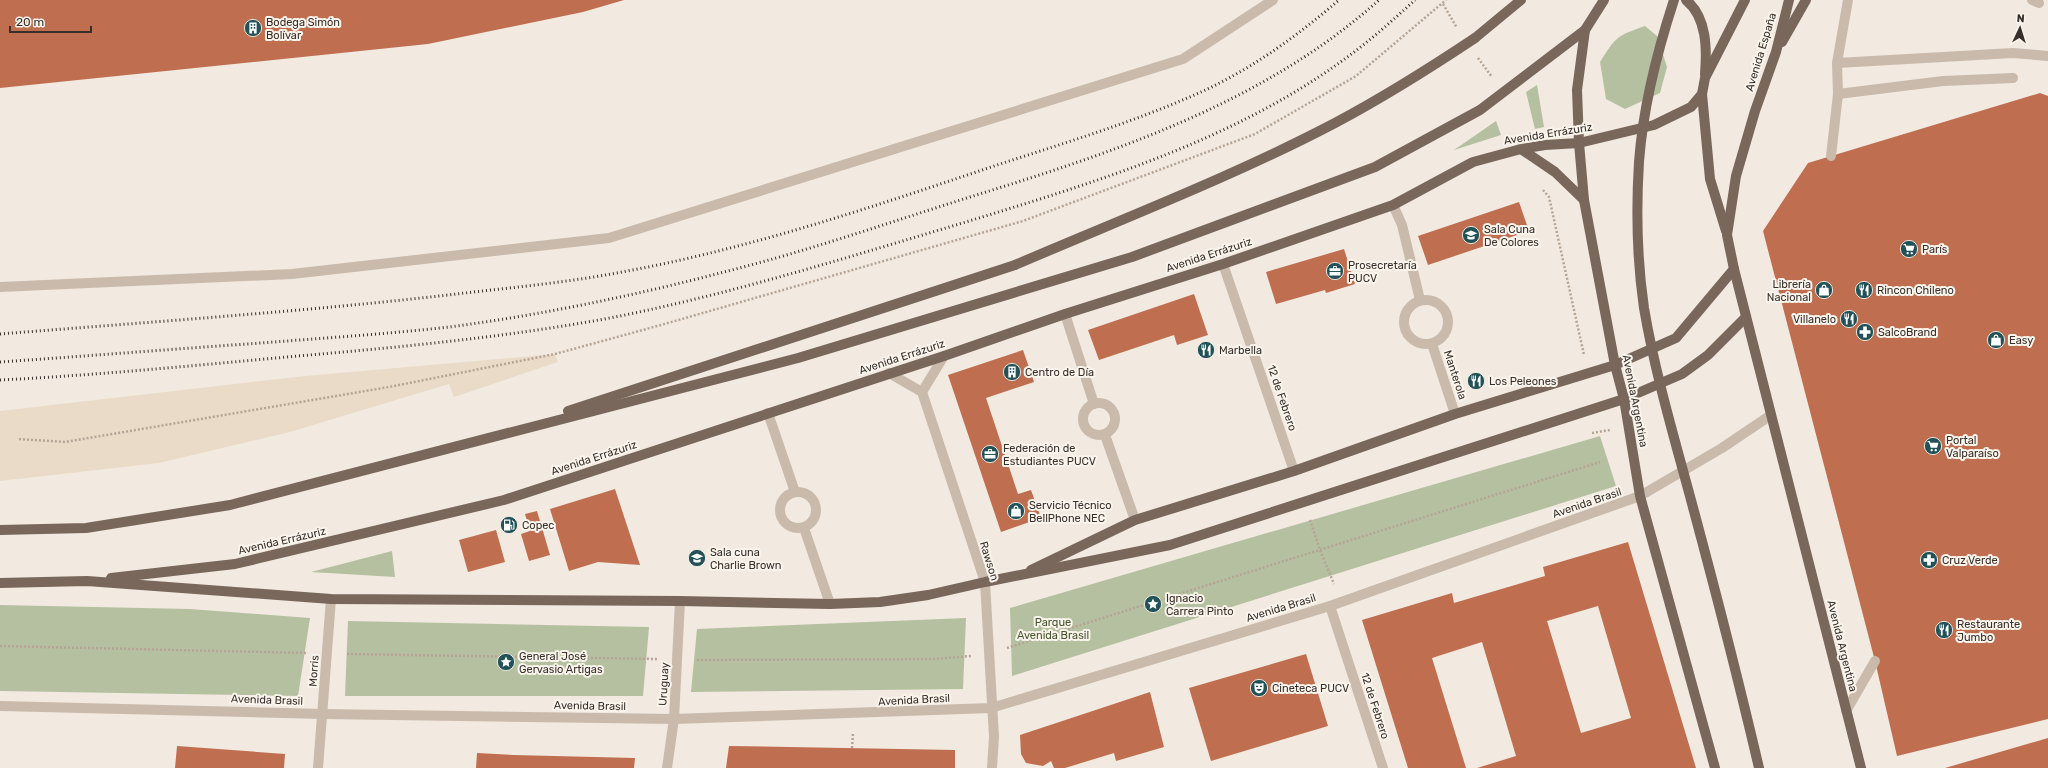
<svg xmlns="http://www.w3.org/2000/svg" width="2048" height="768" viewBox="0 0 2048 768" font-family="Rubik,sans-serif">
	<rect width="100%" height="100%" fill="#f2eae0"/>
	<g fill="#b5c0a0">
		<path d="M 1645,26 L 1657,36 L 1667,67 L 1660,93 L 1625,109 L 1606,99 L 1600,62 C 1616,37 1616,36 1645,26 Z"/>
		<path d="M 1537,85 L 1544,127 L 1535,129 L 1526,92 Z"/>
		<path d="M 1496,121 L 1501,135 L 1454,150 Z"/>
		<path d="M 1600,436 L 1616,486 L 1012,676 L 1010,608 Z"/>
		<path d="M 392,551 L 395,577 L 311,572 Z"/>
		<path d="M 0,605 L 190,609 L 310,618 L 298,696 L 0,691 Z"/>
		<path d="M 966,618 L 963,689 L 691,692 L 697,629 Z"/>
		<path d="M 348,621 L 649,627 L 643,696 L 345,696 Z"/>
	</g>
	<path fill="#e9dbc8" d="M 555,354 L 558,362 L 454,397 L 449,384 L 290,432 L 159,463 L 0,481 L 0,411 L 305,376 Z"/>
	<g fill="#bf6e50" fill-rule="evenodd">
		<path d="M 0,0 L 624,0 L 583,12 L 428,44 L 0,88 Z"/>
		<path d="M 2040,93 L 2048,96 L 2048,719 L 1897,756 L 1875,661 L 1763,231 L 1808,163 Z"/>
		<path d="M 1519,202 L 1529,231 L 1428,265 L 1418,236 Z"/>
		<path d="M 1344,249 L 1355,284 L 1326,293 L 1325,290 L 1276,304 L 1266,272 Z"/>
		<path d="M 1194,294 L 1208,335 L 1177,345 L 1174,335 L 1099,360 L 1088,330 Z"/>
		<path d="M 1023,350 L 1034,382 L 986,398 L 1018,494 L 1031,490 L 1041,518 L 1001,532 L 948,375 Z"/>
		<path d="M 615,489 L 640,565 L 598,562 L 569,571 L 550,509 Z"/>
		<path d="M 537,511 L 550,555 L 529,561 L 521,534 L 530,531 L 525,514 Z"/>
		<path d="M 496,530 L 505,562 L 468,572 L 459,540 Z"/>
		<path d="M 1628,542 L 1696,768 L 1477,768 L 1516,756 L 1482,642 L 1432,658 L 1466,768 L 1408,768 L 1362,620 L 1452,593 L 1454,603 L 1545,576 L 1543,567 ZM 1598,606 L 1631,718 L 1581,733 L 1547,621 Z"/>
		<path d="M 1306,654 L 1328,726 L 1211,761 L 1189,688 Z"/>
		<path d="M 1150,692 L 1164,747 L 1116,761 L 1114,753 L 1065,768 L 1054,768 L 1051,761 L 1043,766 L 1026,763 L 1021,754 L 1020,735 Z"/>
		<path d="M 2048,738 L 2048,768 L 1945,768 Z"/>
		<path d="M 177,746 L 285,754 L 284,768 L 175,768 Z"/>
		<path d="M 729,746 L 955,750 L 955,768 L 726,768 Z"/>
		<path d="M 477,753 L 513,755 L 635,758 L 634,768 L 476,768 Z"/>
	</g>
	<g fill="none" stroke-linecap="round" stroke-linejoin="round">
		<g stroke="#b5a496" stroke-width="2.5" stroke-dasharray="2 2" stroke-linecap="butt">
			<path d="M 1443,4 L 1457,28"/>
			<path d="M 1478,58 L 1492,77"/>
			<path d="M 1543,190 L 1549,197 L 1584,355"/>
			<path d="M 1592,433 L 1610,430"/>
			<path d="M 19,439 L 65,442 L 389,387 L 555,354 L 661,325 L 1023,221 L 1255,134 L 1356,76 L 1446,0"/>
			<path d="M 1310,520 L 1320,550 L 1334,584"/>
			<path d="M 0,646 L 308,653"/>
			<path d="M 1007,648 L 1600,462"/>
			<path d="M 347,654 L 658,659"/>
			<path d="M 697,660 L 933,659 L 971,656"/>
			<path d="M 852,748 L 853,733"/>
		</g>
		<g stroke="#c9baac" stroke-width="10">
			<path d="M 1837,63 L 2013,53 L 2048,56"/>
			<path d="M 1838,94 L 1943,81 L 2013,78"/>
			<path d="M 1831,156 L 1838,94 L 1837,63 L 1848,0"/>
			<path d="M 0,287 L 292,274 L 609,238 L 1183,59 L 1273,0"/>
			<path d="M 1846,711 L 1875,661"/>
		</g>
		<path stroke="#c9baac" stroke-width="10" d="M 2032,0 L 2039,3"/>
		<g stroke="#c9baac" stroke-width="10">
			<path d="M 1393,205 L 1402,225 L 1420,300"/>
			<path d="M 1223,264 L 1294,471"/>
			<circle cx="1426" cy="322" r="22"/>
			<path d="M 1065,314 L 1094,404"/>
			<path d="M 1432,344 L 1455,414"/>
			<path d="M 889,373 L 922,392 L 985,582 L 994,737 L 992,768"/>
			<path d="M 922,392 L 944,356"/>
			<circle cx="1099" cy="419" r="16"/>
			<path d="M 768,413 L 795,492"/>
			<path d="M 1105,435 L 1135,520"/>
			<circle cx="798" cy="510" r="18"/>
			<path d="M 1640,496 L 1722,448 L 1771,415"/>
			<path d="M 804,528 L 830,604"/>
			<path d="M 1330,606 L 1383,768"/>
			<path d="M 318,768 L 331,599"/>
		</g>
		<g stroke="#c9baac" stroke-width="10">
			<path d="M 0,706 L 323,714 L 674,719 L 991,708 L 1330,606 L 1640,496"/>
			<path d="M 667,768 L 674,719 L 680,601"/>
		</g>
		<g stroke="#79675c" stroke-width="10">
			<path d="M 1686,0 C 1707,17 1707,49 1705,74"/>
			<path d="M 1789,0 L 1776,52 L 1755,111 L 1736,176 L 1727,235 L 1734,269 L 1861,768"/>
			<path d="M 1585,30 L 1577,90 L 1579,143 L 1584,200 L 1615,365 L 1624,399 L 1640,496 L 1715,768"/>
			<path d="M 1475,38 L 1521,0"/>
			<path d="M 1782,42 L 1806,0"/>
			<path d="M 1521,149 L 1555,172 L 1584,200"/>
			<path d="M 1726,231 L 1710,179 L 1702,94 L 1705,78 L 1745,0"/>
			<path d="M 568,411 L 1015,265"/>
			<path d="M 0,530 L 86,528 L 230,505 L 798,358 L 1132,257 L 1375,167 L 1480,110 L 1585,30 L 1604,0"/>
			<path d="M 1031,570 L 1135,520 L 1294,471 L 1455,414 L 1615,365 L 1676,338 L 1734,269"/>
			<path d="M 111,578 L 235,564 L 504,500 L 944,356 L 1065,314 L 1223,264 L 1393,205 L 1473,162 L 1521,149 L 1545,145 L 1579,143 L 1654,125 L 1691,107 L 1702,94"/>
			<path d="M 0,583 L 87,581 L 331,599 L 680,601 L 830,604 L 880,602 L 928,595 L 985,582 L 1170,545 L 1624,399 L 1682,374 L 1708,355 L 1746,317"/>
		</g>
		<g stroke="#382f2a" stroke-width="3" stroke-dasharray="1 3" stroke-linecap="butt">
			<path d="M 0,334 C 149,322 299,312 448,295 C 506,288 565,283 622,272 C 753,248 875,206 1000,164 C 1065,143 1130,123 1192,96 C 1246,73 1295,38 1339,0"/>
			<path d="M 0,362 C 87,356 174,349 261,343 C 324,338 387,334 449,327 C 557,313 664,289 769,260 C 837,241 903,218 970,197 C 1115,152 1264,103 1379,0"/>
			<path d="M 0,380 C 100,375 199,365 298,356 C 402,347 507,337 610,318 C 727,295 842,259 956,225 C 1090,184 1232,142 1346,58 C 1370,41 1393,20 1415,0"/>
		</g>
		<g stroke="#79675c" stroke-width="10">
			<path d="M 1674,0 C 1657,52 1643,107 1639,162 C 1636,210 1637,260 1644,308 C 1655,373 1674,437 1691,500 C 1715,589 1738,678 1759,768"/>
			<path d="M 1015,265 C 1122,219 1232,177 1335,123 C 1384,97 1430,68 1475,38"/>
		</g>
	</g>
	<defs>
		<symbol id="building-disc" viewBox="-11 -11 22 22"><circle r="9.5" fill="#225257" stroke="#f9f4ec"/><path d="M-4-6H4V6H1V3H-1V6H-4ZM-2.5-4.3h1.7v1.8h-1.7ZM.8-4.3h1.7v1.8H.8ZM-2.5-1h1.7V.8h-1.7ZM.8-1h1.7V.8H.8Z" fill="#fff"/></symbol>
		<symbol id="school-disc" viewBox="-11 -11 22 22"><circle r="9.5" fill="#225257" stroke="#f9f4ec"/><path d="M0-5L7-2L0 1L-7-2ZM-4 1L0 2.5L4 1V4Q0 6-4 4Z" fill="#fff"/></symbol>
		<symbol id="supermarket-disc" viewBox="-11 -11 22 22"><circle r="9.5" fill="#225257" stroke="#f9f4ec"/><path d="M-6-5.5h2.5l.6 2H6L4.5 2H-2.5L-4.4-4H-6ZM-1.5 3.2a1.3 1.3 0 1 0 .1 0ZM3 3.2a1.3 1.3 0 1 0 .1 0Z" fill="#fff"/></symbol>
		<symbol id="office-disc" viewBox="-11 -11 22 22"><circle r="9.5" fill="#225257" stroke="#f9f4ec"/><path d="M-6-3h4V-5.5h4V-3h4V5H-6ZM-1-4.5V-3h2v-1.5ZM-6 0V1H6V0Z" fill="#fff"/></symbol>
		<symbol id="shop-disc" viewBox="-11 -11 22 22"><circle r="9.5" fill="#225257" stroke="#f9f4ec"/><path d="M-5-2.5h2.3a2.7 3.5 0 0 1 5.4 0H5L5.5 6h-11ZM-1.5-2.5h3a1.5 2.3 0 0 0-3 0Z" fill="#fff"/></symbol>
		<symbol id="restaurant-disc" viewBox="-11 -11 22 22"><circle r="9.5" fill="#225257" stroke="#f9f4ec"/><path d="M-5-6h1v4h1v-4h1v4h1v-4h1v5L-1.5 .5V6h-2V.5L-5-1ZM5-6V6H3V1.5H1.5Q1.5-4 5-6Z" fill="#fff"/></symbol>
		<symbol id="pharmacy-disc" viewBox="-11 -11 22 22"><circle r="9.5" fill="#225257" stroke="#f9f4ec"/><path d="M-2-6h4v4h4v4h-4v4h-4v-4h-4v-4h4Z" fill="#fff"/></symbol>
		<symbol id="fuel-disc" viewBox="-11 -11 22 22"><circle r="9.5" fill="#225257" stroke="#f9f4ec"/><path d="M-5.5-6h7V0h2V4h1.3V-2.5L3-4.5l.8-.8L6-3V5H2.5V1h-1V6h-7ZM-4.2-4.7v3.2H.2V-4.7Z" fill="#fff"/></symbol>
		<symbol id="sight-disc" viewBox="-11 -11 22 22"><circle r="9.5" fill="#225257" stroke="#f9f4ec"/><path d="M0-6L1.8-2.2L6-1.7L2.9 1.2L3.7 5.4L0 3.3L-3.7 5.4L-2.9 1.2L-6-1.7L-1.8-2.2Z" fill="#fff"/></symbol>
		<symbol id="theatre-disc" viewBox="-11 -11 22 22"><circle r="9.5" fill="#225257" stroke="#f9f4ec"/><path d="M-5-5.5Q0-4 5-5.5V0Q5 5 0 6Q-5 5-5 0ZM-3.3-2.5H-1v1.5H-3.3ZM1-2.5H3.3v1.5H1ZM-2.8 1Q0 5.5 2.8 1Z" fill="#fff"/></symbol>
	</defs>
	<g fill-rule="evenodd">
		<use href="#building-disc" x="243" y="18" width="20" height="20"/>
		<use href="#school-disc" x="1461" y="225" width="20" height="20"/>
		<use href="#supermarket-disc" x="1899" y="239" width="20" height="20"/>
		<use href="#office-disc" x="1325" y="261" width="20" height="20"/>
		<use href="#shop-disc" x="1814" y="280" width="20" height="20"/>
		<use href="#restaurant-disc" x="1854" y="280" width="20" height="20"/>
		<use href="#restaurant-disc" x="1839" y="309" width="20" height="20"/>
		<use href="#pharmacy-disc" x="1855" y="322" width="20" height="20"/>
		<use href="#shop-disc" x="1986" y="330" width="20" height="20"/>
		<use href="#restaurant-disc" x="1196" y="340" width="20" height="20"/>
		<use href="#building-disc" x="1002" y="362" width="20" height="20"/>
		<use href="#restaurant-disc" x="1466" y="371" width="20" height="20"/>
		<use href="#supermarket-disc" x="1923" y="436" width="20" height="20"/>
		<use href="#office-disc" x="980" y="444" width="20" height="20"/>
		<use href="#shop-disc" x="1006" y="501" width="20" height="20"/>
		<use href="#fuel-disc" x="499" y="515" width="20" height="20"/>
		<use href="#school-disc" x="687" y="548" width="20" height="20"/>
		<use href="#pharmacy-disc" x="1919" y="550" width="20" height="20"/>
		<use href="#sight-disc" x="1143" y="594" width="20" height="20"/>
		<use href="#restaurant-disc" x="1934" y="620" width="20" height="20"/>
		<use href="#sight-disc" x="496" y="652" width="20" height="20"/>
		<use href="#theatre-disc" x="1249" y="678" width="20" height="20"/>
	</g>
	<g text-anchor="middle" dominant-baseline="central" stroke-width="4" stroke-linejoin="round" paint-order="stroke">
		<g font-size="11" fill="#382f2a" stroke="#f9f4ec" text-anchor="start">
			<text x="266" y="22">Bodega Simón<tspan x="266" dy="13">Bolívar</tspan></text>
			<text x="1484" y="229">Sala Cuna<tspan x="1484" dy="13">De Colores</tspan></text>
			<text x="1922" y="249">París</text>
			<text x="1348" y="265">Prosecretaría<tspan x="1348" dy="13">PUCV</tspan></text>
			<text x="1811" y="284" text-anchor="end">Librería<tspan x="1811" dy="13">Nacional</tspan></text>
			<text x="1877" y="290">Rincon Chileno</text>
			<text x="1836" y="319" text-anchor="end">Villanelo</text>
			<text x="1878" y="332">SalcoBrand</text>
			<text x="2009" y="340">Easy</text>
			<text x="1219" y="350">Marbella</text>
			<text x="1025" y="372">Centro de Día</text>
			<text x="1489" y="381">Los Peleones</text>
			<text x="1946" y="440">Portal<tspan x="1946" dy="13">Valparaíso</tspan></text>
			<text x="1003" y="448">Federación de<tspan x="1003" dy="13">Estudiantes PUCV</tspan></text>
			<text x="1029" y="505">Servicio Técnico<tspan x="1029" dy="13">BellPhone NEC</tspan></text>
			<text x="522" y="525">Copec</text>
			<text x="710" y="552">Sala cuna<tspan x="710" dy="13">Charlie Brown</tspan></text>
			<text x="1942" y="560">Cruz Verde</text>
			<text x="1166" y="598">Ignacio<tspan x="1166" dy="13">Carrera Pinto</tspan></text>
			<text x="1957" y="624">Restaurante<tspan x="1957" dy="13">Jumbo</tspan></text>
			<text x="519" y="656">General José<tspan x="519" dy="13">Gervasio Artigas</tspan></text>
			<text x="1272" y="688">Cineteca PUCV</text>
		</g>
		<g font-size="11" fill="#382f2a" stroke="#f9f4ec">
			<text transform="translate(1761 52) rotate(-73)">Avenida España</text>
			<text transform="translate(1548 134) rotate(-9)">Avenida Errázuriz</text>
			<text transform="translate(1209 255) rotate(-18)">Avenida Errázuriz</text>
			<text transform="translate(902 357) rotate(-18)">Avenida Errázuriz</text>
			<text transform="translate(1455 375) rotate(72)">Manterola</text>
			<text transform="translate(1282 398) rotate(71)">12 de Febrero</text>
			<text transform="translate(1635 401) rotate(79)">Avenida Argentina</text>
			<text transform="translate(594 458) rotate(-18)">Avenida Errázuriz</text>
			<text transform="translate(1587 503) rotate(-19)">Avenida Brasil</text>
			<text transform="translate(282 541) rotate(-13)">Avenida Errázuriz</text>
			<text transform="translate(989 561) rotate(73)">Rawson</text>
			<text transform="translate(1281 608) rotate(-17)">Avenida Brasil</text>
			<text transform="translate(1842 646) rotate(76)">Avenida Argentina</text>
			<text transform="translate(314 671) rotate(-86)">Morris</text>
			<text transform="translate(664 684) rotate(-87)">Uruguay</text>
			<text transform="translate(267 700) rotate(2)">Avenida Brasil</text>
			<text transform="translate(914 700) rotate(-3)">Avenida Brasil</text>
			<text transform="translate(590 706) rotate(1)">Avenida Brasil</text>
			<text transform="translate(1375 706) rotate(72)">12 de Febrero</text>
		</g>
		<g font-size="11" fill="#46552f" stroke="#f9f4ec">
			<text x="1053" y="622">Parque<tspan x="1053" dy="13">Avenida Brasil</tspan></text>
		</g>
	</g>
	<g transform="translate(2020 28) rotate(4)" stroke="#f9f4ec" stroke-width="3" paint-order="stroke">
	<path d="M0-3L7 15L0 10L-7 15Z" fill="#382f2a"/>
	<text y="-6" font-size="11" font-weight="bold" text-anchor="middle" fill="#382f2a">N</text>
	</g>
	<path d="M10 26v6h81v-6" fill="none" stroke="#382f2a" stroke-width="2"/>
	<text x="16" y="26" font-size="12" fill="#382f2a" stroke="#f9f4ec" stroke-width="3" paint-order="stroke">20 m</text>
</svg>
